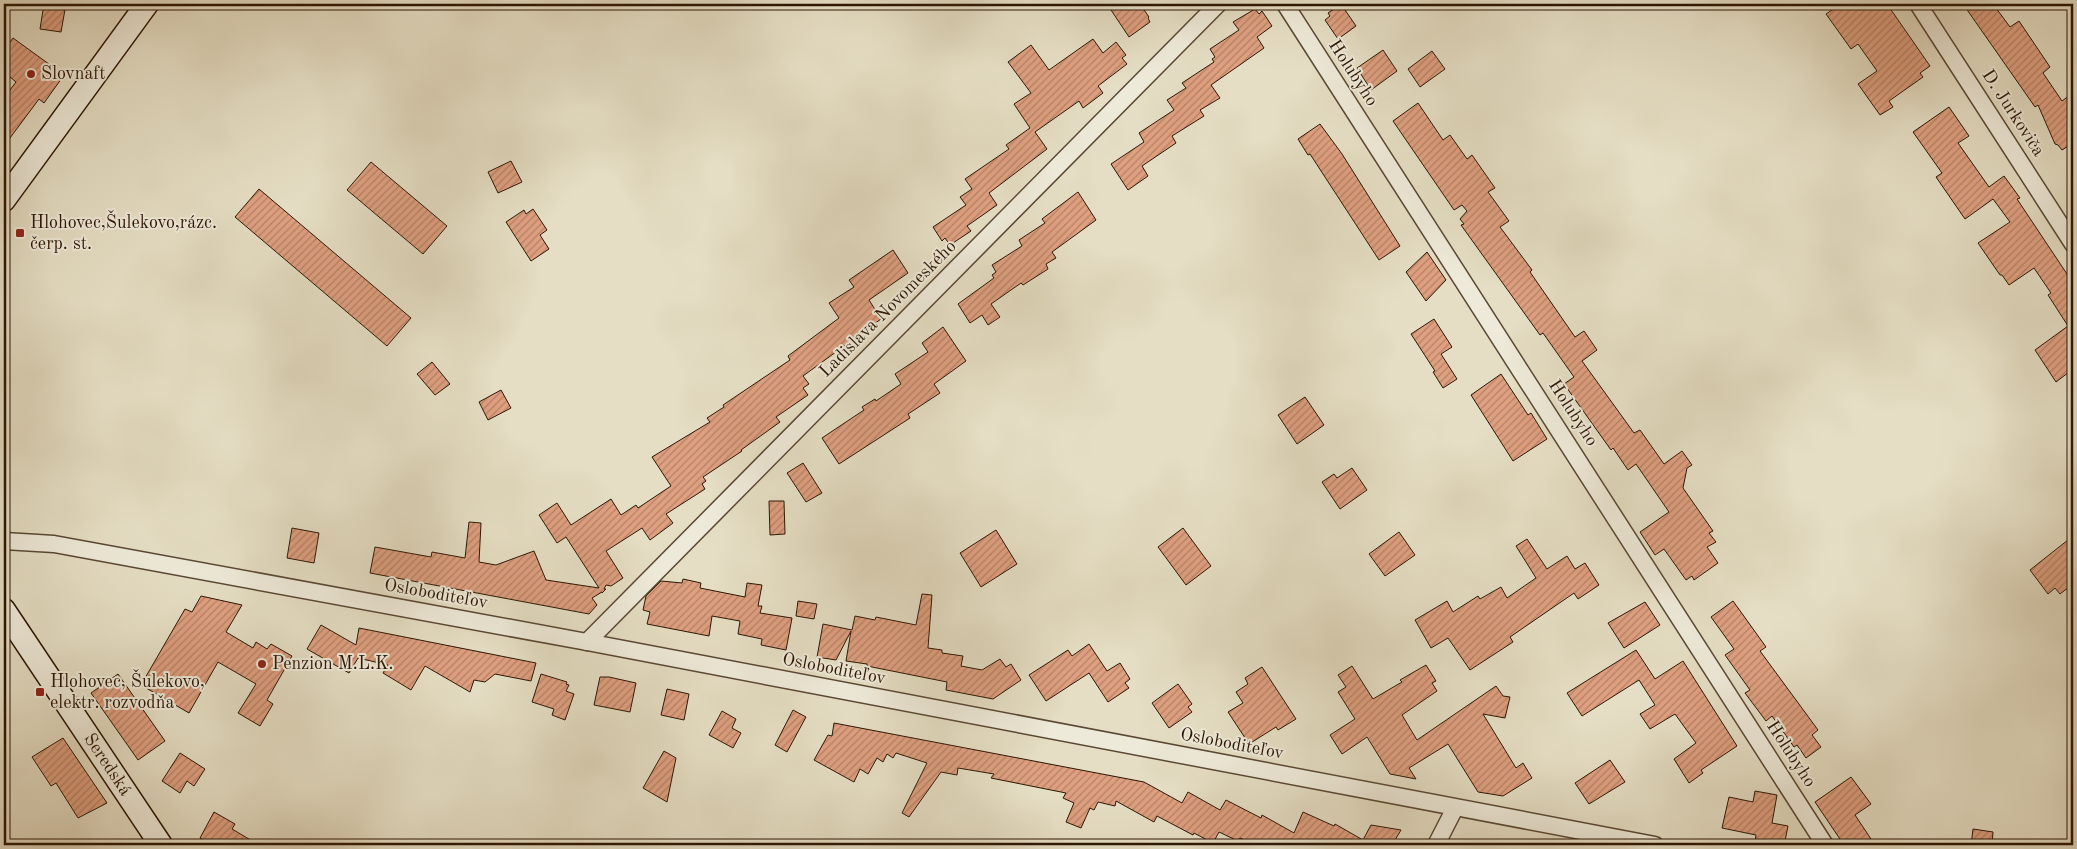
<svg xmlns="http://www.w3.org/2000/svg" width="2077" height="849" viewBox="0 0 2077 849" font-family="'Old Standard TT',serif">
	<defs>
		<pattern id="building-hatch" width="6" height="6" patternUnits="userSpaceOnUse" patternTransform="scale(1.25)"><rect width="6" height="6" fill="#dfa080"/><path d="M-1 1l2-2M0 6l6-6M5 7l2-2" fill="none" stroke="#b58167"/></pattern>
	</defs>
	<rect width="100%" height="100%" fill="#e5dec4"/>
	<filter id="stains"><feTurbulence type="fractalNoise" baseFrequency=".004" numOctaves="4"/><feColorMatrix values="0 0 0 0 .2 0 0 0 0 .09 0 0 0 0 .02 0 0 0 .5 -.17"/></filter>
	<radialGradient id="worn" r=".72"><stop offset=".6" stop-color="#630" stop-opacity="0"/><stop offset="1" stop-color="#630" stop-opacity=".3"/></radialGradient>
	<g fill="url(#building-hatch)" stroke="#2c1604">
		<path d="M 44,4 L 66,4 L 61,32 L 40,29 Z"/>
		<path d="M 1107,4 L 1140,4 L 1149,17 L 1148,18 L 1150,22 L 1129,37 Z"/>
		<path d="M 1341,4 L 1356,26 L 1338,39 L 1325,20 L 1330,16 L 1328,13 Z"/>
		<path d="M 1841,4 L 1887,4 L 1930,66 L 1920,73 L 1923,77 L 1889,101 L 1893,107 L 1880,115 L 1858,84 L 1877,71 L 1858,44 L 1851,49 L 1826,14 Z"/>
		<path d="M 1963,4 L 1993,4 L 2010,27 L 2019,21 L 2050,67 L 2043,73 L 2062,101 L 2073,93 L 2073,143 L 2062,150 L 2058,145 L 2055,144 L 2038,105 L 2035,107 Z"/>
		<path d="M 1255,9 L 1259,14 L 1262,11 L 1272,26 L 1257,37 L 1264,48 L 1211,85 L 1220,98 L 1200,110 L 1204,116 L 1172,136 L 1176,143 L 1142,166 L 1148,176 L 1128,190 L 1111,164 L 1144,142 L 1139,133 L 1174,110 L 1167,100 L 1186,88 L 1182,83 L 1214,62 L 1212,59 L 1215,57 L 1210,49 L 1239,30 L 1233,22 Z"/>
		<path d="M 13,38 L 64,75 L 44,103 L 39,99 L 4,146 L 4,98 L 16,82 L 4,72 L 4,50 Z"/>
		<path d="M 1093,39 L 1103,53 L 1116,42 L 1126,55 L 1122,58 L 1127,64 L 1098,86 L 1103,93 L 1083,108 L 1079,101 L 1035,132 L 1047,149 L 989,193 L 997,205 L 967,226 L 971,231 L 950,245 L 945,238 L 942,241 L 933,227 L 966,205 L 960,197 L 972,189 L 965,179 L 1009,149 L 1006,145 L 1030,128 L 1014,104 L 1031,93 L 1008,62 L 1031,45 L 1049,70 Z"/>
		<path d="M 1383,50 L 1397,71 L 1371,90 L 1357,68 Z"/>
		<path d="M 1432,51 L 1445,69 L 1420,87 L 1408,69 Z"/>
		<path d="M 1418,103 L 1443,140 L 1450,135 L 1467,159 L 1472,155 L 1495,188 L 1488,192 L 1509,221 L 1500,227 L 1532,270 L 1530,272 L 1575,337 L 1584,331 L 1597,350 L 1582,361 L 1634,433 L 1640,430 L 1664,464 L 1682,451 L 1692,465 L 1687,468 L 1683,488 L 1713,531 L 1709,533 L 1716,542 L 1707,547 L 1718,563 L 1694,580 L 1692,576 L 1686,580 L 1664,549 L 1655,555 L 1640,532 L 1669,512 L 1636,464 L 1628,470 L 1613,448 L 1611,450 L 1564,384 L 1574,377 L 1543,333 L 1540,335 L 1461,225 L 1464,224 L 1460,219 L 1467,211 L 1462,205 L 1454,210 L 1393,121 Z"/>
		<path d="M 1949,107 L 1969,136 L 1958,143 L 1989,187 L 2004,176 L 2020,198 L 2017,199 L 2073,283 L 2073,369 L 2056,382 L 2035,350 L 2068,326 L 2048,295 L 2051,293 L 2034,268 L 2009,285 L 2002,275 L 2000,275 L 1978,243 L 2010,222 L 1993,199 L 1965,219 L 1936,177 L 1942,173 L 1913,132 Z"/>
		<path d="M 1320,124 L 1342,154 L 1400,246 L 1379,260 L 1310,154 L 1308,155 L 1298,139 Z"/>
		<path d="M 511,161 L 522,182 L 498,193 L 488,172 Z"/>
		<path d="M 371,162 L 447,226 L 423,254 L 347,190 Z"/>
		<path d="M 259,189 L 411,318 L 387,346 L 235,217 Z"/>
		<path d="M 1078,192 L 1096,220 L 1052,252 L 1056,258 L 1046,264 L 1048,269 L 1023,285 L 1021,283 L 991,304 L 1000,317 L 988,325 L 982,315 L 970,323 L 958,304 L 994,278 L 992,275 L 996,272 L 992,265 L 1022,246 L 1019,240 L 1045,223 L 1042,219 Z"/>
		<path d="M 533,209 L 547,230 L 540,235 L 549,249 L 531,261 L 506,222 L 524,210 L 526,214 Z"/>
		<path d="M 893,250 L 908,273 L 869,300 L 881,319 L 803,376 L 809,384 L 803,388 L 808,395 L 776,417 L 780,422 L 741,450 L 742,451 L 703,477 L 706,481 L 702,484 L 705,489 L 666,514 L 673,523 L 650,540 L 642,528 L 606,551 L 623,578 L 611,586 L 606,585 L 604,589 L 606,589 L 602,593 L 602,592 L 592,598 L 597,605 L 589,614 L 370,573 L 375,547 L 431,557 L 432,552 L 465,558 L 469,522 L 481,523 L 479,562 L 496,565 L 534,551 L 546,580 L 599,588 L 566,537 L 557,543 L 539,515 L 557,503 L 571,525 L 611,499 L 621,515 L 636,505 L 638,508 L 671,486 L 652,457 L 710,422 L 707,418 L 724,407 L 723,405 L 790,360 L 788,356 L 839,318 L 829,303 L 854,287 L 849,280 Z"/>
		<path d="M 1427,252 L 1446,280 L 1426,301 L 1406,272 Z"/>
		<path d="M 1434,319 L 1452,347 L 1441,354 L 1457,379 L 1443,388 L 1433,372 L 1435,371 L 1411,334 Z"/>
		<path d="M 943,327 L 966,361 L 934,384 L 940,393 L 908,414 L 910,418 L 839,464 L 822,438 L 864,410 L 862,407 L 875,399 L 876,401 L 901,384 L 895,374 L 928,352 L 922,343 Z"/>
		<path d="M 432,362 L 450,384 L 435,395 L 417,374 Z"/>
		<path d="M 1501,374 L 1528,415 L 1531,413 L 1547,439 L 1513,461 L 1471,395 Z"/>
		<path d="M 501,390 L 511,408 L 488,420 L 479,402 Z"/>
		<path d="M 1305,397 L 1324,425 L 1297,444 L 1278,415 Z"/>
		<path d="M 803,463 L 822,493 L 806,502 L 787,473 Z"/>
		<path d="M 1352,468 L 1367,490 L 1340,509 L 1322,482 L 1334,474 L 1337,478 Z"/>
		<path d="M 769,501 L 784,501 L 785,534 L 770,535 Z"/>
		<path d="M 292,528 L 319,533 L 314,563 L 287,558 Z"/>
		<path d="M 1183,528 L 1211,566 L 1186,585 L 1158,547 Z"/>
		<path d="M 996,530 L 1017,564 L 981,587 L 960,553 Z"/>
		<path d="M 1399,532 L 1415,555 L 1385,576 L 1369,554 Z"/>
		<path d="M 2073,536 L 2073,584 L 2060,594 L 2055,588 L 2048,594 L 2030,570 Z"/>
		<path d="M 1527,539 L 1547,569 L 1567,556 L 1575,569 L 1585,563 L 1599,585 L 1578,599 L 1574,593 L 1510,637 L 1513,642 L 1470,670 L 1448,638 L 1431,648 L 1415,620 L 1447,601 L 1453,612 L 1478,596 L 1480,599 L 1501,587 L 1507,598 L 1536,578 L 1516,546 Z"/>
		<path d="M 683,579 L 701,583 L 700,588 L 745,597 L 747,583 L 762,585 L 758,606 L 762,606 L 760,613 L 792,618 L 786,650 L 761,645 L 762,639 L 738,634 L 740,621 L 712,616 L 709,636 L 647,624 L 650,612 L 643,610 L 646,596 L 661,581 L 682,583 Z"/>
		<path d="M 922,594 L 932,595 L 928,648 L 942,650 L 942,653 L 963,656 L 961,666 L 982,670 L 1000,659 L 1006,667 L 1011,664 L 1021,680 L 993,699 L 946,690 L 947,682 L 867,666 L 867,664 L 846,661 L 851,631 L 836,660 L 817,657 L 823,624 L 852,630 L 855,616 L 875,620 L 876,617 L 916,625 Z"/>
		<path d="M 201,596 L 242,605 L 226,632 L 253,648 L 256,642 L 267,649 L 271,644 L 292,656 L 267,700 L 273,704 L 260,726 L 238,713 L 256,684 L 218,662 L 189,713 L 141,685 L 185,609 L 192,612 Z"/>
		<path d="M 798,601 L 817,604 L 814,619 L 796,616 Z"/>
		<path d="M 1733,601 L 1766,647 L 1760,651 L 1818,730 L 1812,735 L 1821,747 L 1806,758 L 1797,745 L 1794,747 L 1772,716 L 1766,721 L 1745,693 L 1750,690 L 1725,655 L 1734,649 L 1711,617 Z"/>
		<path d="M 1645,602 L 1660,625 L 1624,648 L 1608,623 Z"/>
		<path d="M 321,625 L 356,645 L 359,628 L 536,663 L 531,681 L 495,674 L 485,682 L 474,680 L 470,692 L 425,666 L 411,690 L 383,673 L 388,665 L 358,658 L 349,673 L 307,649 Z"/>
		<path d="M 1089,644 L 1107,671 L 1120,663 L 1130,679 L 1125,683 L 1129,688 L 1108,702 L 1089,673 L 1046,701 L 1029,675 L 1068,650 L 1072,656 Z"/>
		<path d="M 1636,650 L 1655,679 L 1683,661 L 1737,746 L 1701,770 L 1703,773 L 1689,783 L 1674,759 L 1696,743 L 1675,714 L 1650,729 L 1640,714 L 1655,705 L 1639,680 L 1582,716 L 1567,693 Z"/>
		<path d="M 1426,665 L 1436,681 L 1432,683 L 1437,691 L 1402,715 L 1417,740 L 1496,686 L 1503,696 L 1510,697 L 1505,718 L 1483,714 L 1516,768 L 1523,763 L 1532,778 L 1503,796 L 1478,792 L 1448,744 L 1409,768 L 1416,779 L 1390,774 L 1367,737 L 1342,754 L 1330,735 L 1355,719 L 1338,692 L 1346,687 L 1338,675 L 1352,666 L 1373,699 L 1402,682 L 1400,680 Z"/>
		<path d="M 1262,667 L 1296,719 L 1278,730 L 1276,727 L 1249,744 L 1228,712 L 1243,703 L 1236,692 L 1248,684 L 1245,678 Z"/>
		<path d="M 118,674 L 165,741 L 138,760 L 91,693 Z"/>
		<path d="M 541,674 L 567,682 L 566,684 L 569,685 L 566,691 L 574,694 L 565,720 L 552,715 L 554,709 L 532,702 Z"/>
		<path d="M 600,677 L 609,677 L 636,683 L 630,712 L 594,705 Z"/>
		<path d="M 1178,684 L 1192,704 L 1188,707 L 1192,712 L 1169,728 L 1152,703 Z"/>
		<path d="M 667,689 L 689,694 L 684,720 L 661,715 Z"/>
		<path d="M 793,710 L 806,717 L 787,752 L 775,745 Z"/>
		<path d="M 722,711 L 736,719 L 732,728 L 741,733 L 733,748 L 709,735 Z"/>
		<path d="M 834,723 L 1144,782 L 1182,803 L 1188,792 L 1220,810 L 1226,800 L 1261,818 L 1262,815 L 1294,833 L 1303,812 L 1334,826 L 1335,824 L 1363,840 L 1371,825 L 1401,830 L 1392,845 L 1257,845 L 1240,838 L 1238,841 L 1219,832 L 1213,843 L 1194,833 L 1193,835 L 1157,816 L 1154,822 L 1116,801 L 1115,806 L 1098,802 L 1094,810 L 1090,808 L 1081,828 L 1066,822 L 1074,803 L 1063,798 L 1066,793 L 991,778 L 994,774 L 958,768 L 957,775 L 941,772 L 909,817 L 902,813 L 927,763 L 896,753 L 893,758 L 887,754 L 883,762 L 877,758 L 868,774 L 860,769 L 854,782 L 814,760 L 828,735 L 832,736 Z"/>
		<path d="M 63,738 L 107,803 L 78,818 L 56,783 L 51,786 L 32,757 Z"/>
		<path d="M 664,751 L 676,758 L 667,802 L 643,788 Z"/>
		<path d="M 180,753 L 205,769 L 194,786 L 187,781 L 180,793 L 162,781 Z"/>
		<path d="M 1610,760 L 1625,782 L 1589,804 L 1575,783 Z"/>
		<path d="M 1851,777 L 1871,804 L 1855,815 L 1875,845 L 1844,845 L 1815,802 Z"/>
		<path d="M 1755,791 L 1777,795 L 1772,823 L 1788,826 L 1785,841 L 1780,840 L 1780,845 L 1755,842 L 1756,835 L 1722,828 L 1729,797 L 1753,802 Z"/>
		<path d="M 214,812 L 235,824 L 232,829 L 259,845 L 213,845 L 200,838 Z"/>
		<path d="M 1973,829 L 1993,832 L 1992,845 L 1971,845 Z"/>
	</g>
	<g fill="none" stroke-linecap="round" stroke-linejoin="round">
		<defs>
			<g id="street">
				<path d="M 1285,4 L 1825,845"/>
				<path d="M 1918,4 L 2073,244"/>
				<path d="M 4,541 L 54,544 L 587,642 L 1655,845"/>
				<path d="M 587,642 L 1218,4"/>
				<path d="M 1436,845 L 1455,808"/>
			</g>
			<g id="secondary">
				<path d="M 4,200 L 147,4"/>
				<path id="s1" d="M 4,610 L 161,845"/>
			</g>
		</defs>
		<use href="#street" stroke="#5a4834" stroke-width="19"/>
		<use href="#secondary" stroke="#2c1604" stroke-width="25"/>
		<use href="#street" stroke="#eeead9" stroke-width="16"/>
		<use href="#secondary" stroke="#eeead9" stroke-width="22"/>
	</g>
	<g fill="#8f2418" stroke="#eeead9" stroke-width="2">
		<circle cx="31" cy="74" r="5"/>
		<rect x="15" y="228" width="10" height="10" rx="2.5"/>
		<circle cx="262" cy="664" r="5"/>
		<rect x="35" y="687" width="10" height="10" rx="2.5"/>
	</g>
	<g text-anchor="middle" dominant-baseline="central" stroke-width="4" stroke-linejoin="round" paint-order="stroke">
		<g font-size="18" fill="#2c1604" stroke="#eeead9">
			<text transform="translate(1353 73) rotate(57)">Holubyho</text>
			<text transform="translate(2013 113) rotate(57)">D. Jurkoviča</text>
			<text transform="translate(888 309) rotate(-45)">Ladislava Novomeského</text>
			<text transform="translate(1573 413) rotate(57)">Holubyho</text>
			<text transform="translate(436 594) rotate(10)">Osloboditeľov</text>
			<text transform="translate(834 669) rotate(11)">Osloboditeľov</text>
			<text transform="translate(1232 744) rotate(11)">Osloboditeľov</text>
			<text transform="translate(1791 754) rotate(57)">Holubyho</text>
			<text stroke="none"><textPath href="#s1" startOffset="186">Seredská</textPath></text>
		</g>
		<g font-size="18" fill="#2c1604" stroke="#eeead9" text-anchor="start">
			<text x="41" y="74">Slovnaft</text>
			<text x="30" y="223">Hlohovec,Šulekovo,rázc.<tspan x="30" dy="21">čerp. st.</tspan></text>
			<text x="272" y="664">Penzion M.L.K.</text>
			<text x="50" y="682">Hlohovec, Šulekovo,<tspan x="50" dy="21">elektr. rozvodňa</tspan></text>
		</g>
	</g>
	<rect width="2077" height="849" fill="none" stroke="#e5dec4" stroke-width="20"/>
	<rect x="5" y="5" width="2067" height="839" fill="none" stroke="#2c1604" stroke-width="2.5"/>
	<rect x="10" y="10" width="2057" height="829" fill="none" stroke="#2c1604"/>
	<rect width="100%" height="100%" filter="url(#stains)"/>
	<rect width="100%" height="100%" fill="url(#worn)"/>
</svg>
